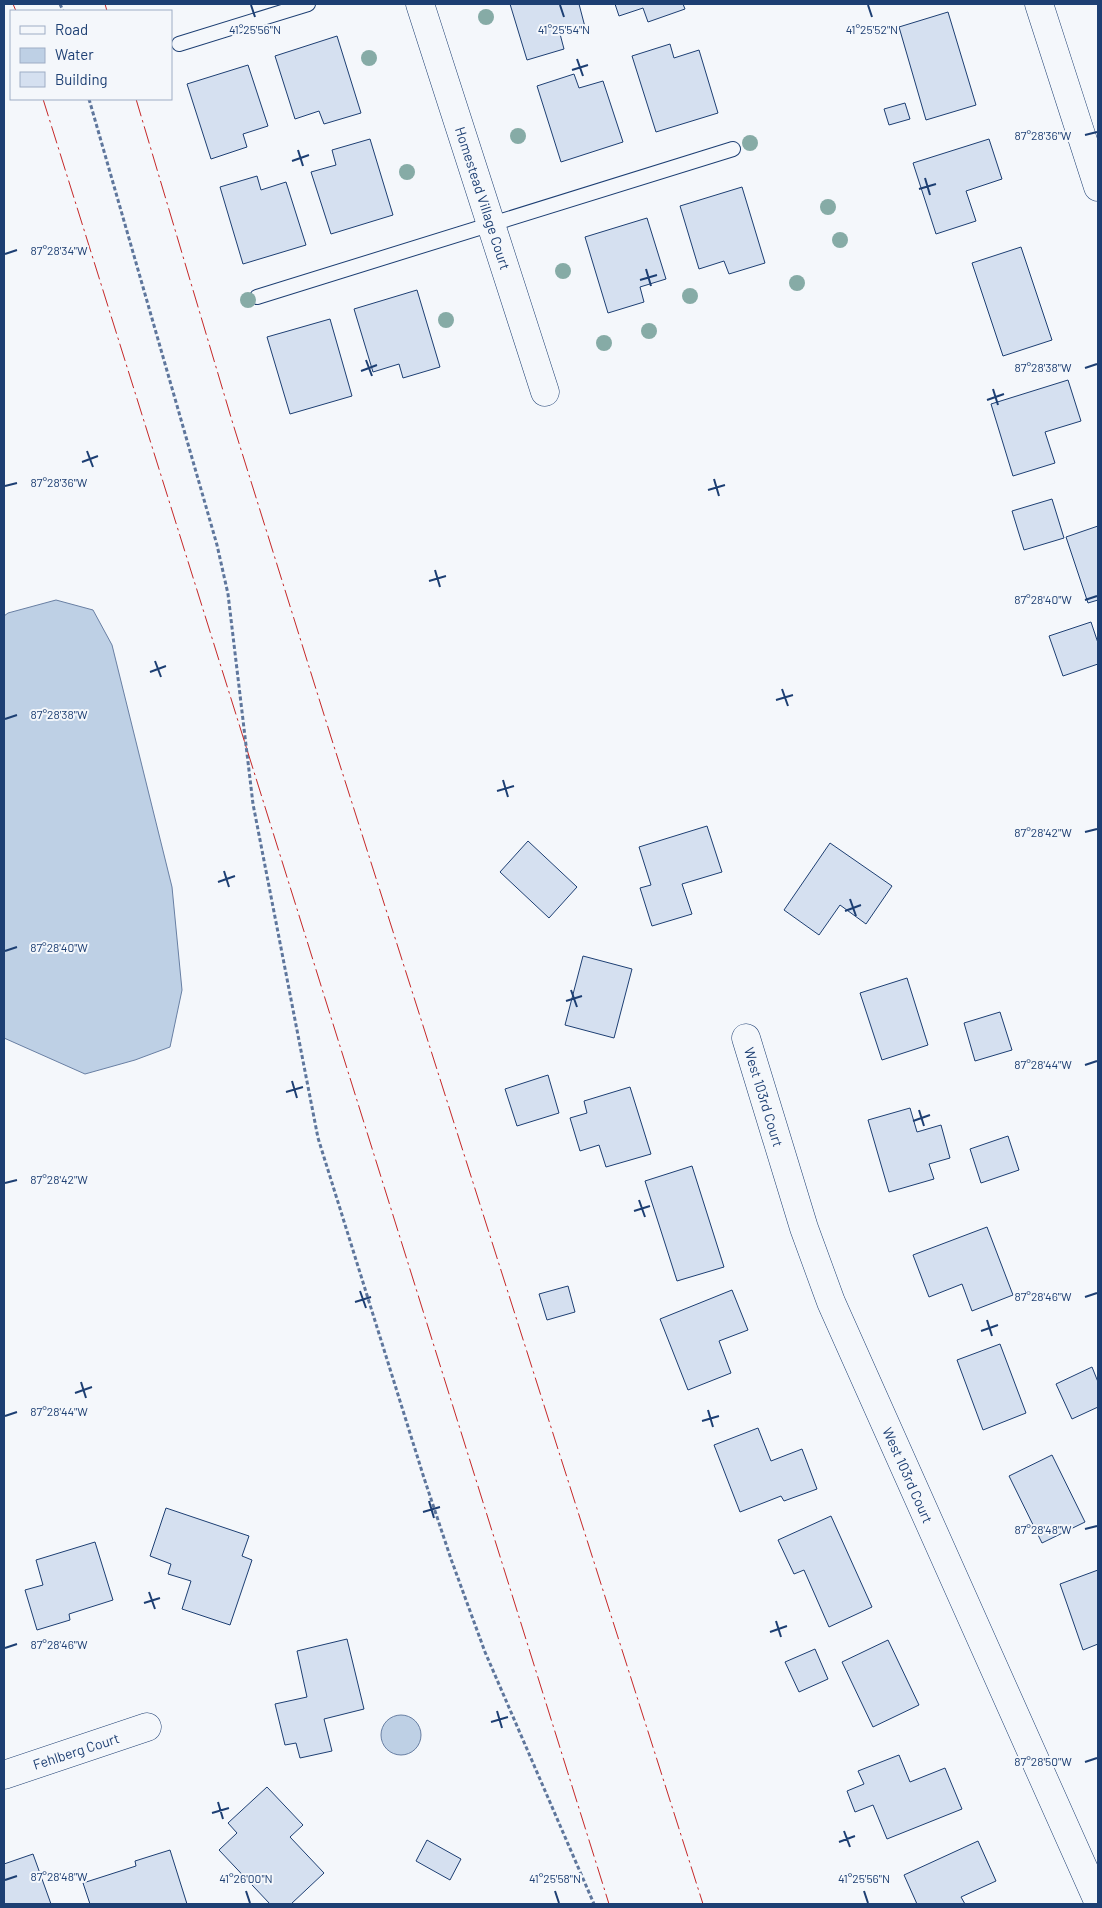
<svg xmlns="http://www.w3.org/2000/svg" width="1102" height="1908" viewBox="0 0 1102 1908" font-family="Barlow,sans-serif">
	<rect width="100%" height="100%" fill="#f4f7fb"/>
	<g fill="#bed0e5" stroke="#687fa3">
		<path d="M 56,600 L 93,610 L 112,645 L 172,887 L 182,990 L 170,1047 L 135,1060 L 85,1074 L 4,1038 L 4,616 L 8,613 Z"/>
		<circle cx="401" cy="1735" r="20"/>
	</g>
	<g fill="#d5e0f0" stroke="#1d3f73">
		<path d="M 510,4 L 579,4 L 585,27 L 560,34 L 564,49 L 527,60 Z"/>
		<path d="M 615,4 L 683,4 L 685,9 L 648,22 L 643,8 L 619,16 Z"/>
		<path d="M 948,12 L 976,105 L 926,120 L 899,27 Z"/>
		<path d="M 337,36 L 361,113 L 324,124 L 319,111 L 295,119 L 275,56 Z"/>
		<path d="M 670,44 L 674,58 L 699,50 L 718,113 L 656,132 L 632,56 Z"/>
		<path d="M 248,65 L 268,126 L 243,134 L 247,147 L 211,159 L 187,84 Z"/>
		<path d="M 574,74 L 579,88 L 603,81 L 623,142 L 561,162 L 537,86 Z"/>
		<path d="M 905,103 L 910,119 L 889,125 L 884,109 Z"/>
		<path d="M 370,139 L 393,215 L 331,234 L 311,172 L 336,165 L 332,150 Z"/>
		<path d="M 989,139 L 1002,179 L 966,191 L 976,221 L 936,234 L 913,163 Z"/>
		<path d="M 257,176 L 261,190 L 286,182 L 306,245 L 243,264 L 220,187 Z"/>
		<path d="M 742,187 L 765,263 L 729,274 L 724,261 L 699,269 L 680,206 Z"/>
		<path d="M 647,218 L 666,279 L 640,287 L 644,302 L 608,313 L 585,237 Z"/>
		<path d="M 1021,247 L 1052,340 L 1003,356 L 972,263 Z"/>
		<path d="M 417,290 L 440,367 L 403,378 L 399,364 L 373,372 L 354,309 Z"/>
		<path d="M 330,319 L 352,396 L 290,414 L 267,337 Z"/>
		<path d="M 1068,380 L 1081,421 L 1045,432 L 1055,463 L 1013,476 L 991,404 Z"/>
		<path d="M 1052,499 L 1064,538 L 1024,550 L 1012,511 Z"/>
		<path d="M 1098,526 L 1098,600 L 1088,603 L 1066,537 Z"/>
		<path d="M 1091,622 L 1098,643 L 1098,664 L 1063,676 L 1049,636 Z"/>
		<path d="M 707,826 L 722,872 L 682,884 L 692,914 L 652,926 L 640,888 L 651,885 L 639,847 Z"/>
		<path d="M 528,841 L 577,887 L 549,918 L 500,872 Z"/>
		<path d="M 830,843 L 892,886 L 866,924 L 840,905 L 819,935 L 784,910 Z"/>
		<path d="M 583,956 L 632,969 L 614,1038 L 565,1025 Z"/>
		<path d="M 907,978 L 928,1045 L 882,1060 L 860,993 Z"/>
		<path d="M 1000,1012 L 1012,1050 L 975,1061 L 964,1023 Z"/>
		<path d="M 548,1075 L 559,1113 L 517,1126 L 505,1089 Z"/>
		<path d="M 630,1087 L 651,1154 L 606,1167 L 599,1145 L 580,1151 L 570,1118 L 587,1113 L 584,1101 Z"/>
		<path d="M 910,1108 L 917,1132 L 941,1125 L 950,1158 L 929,1164 L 934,1179 L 889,1192 L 868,1120 Z"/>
		<path d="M 1008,1136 L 1019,1170 L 981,1183 L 970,1149 Z"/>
		<path d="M 692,1166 L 724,1267 L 677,1281 L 645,1181 Z"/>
		<path d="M 987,1227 L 1013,1295 L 972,1311 L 962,1284 L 929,1297 L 913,1255 Z"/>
		<path d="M 568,1286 L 575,1312 L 547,1320 L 539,1294 Z"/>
		<path d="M 732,1290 L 748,1330 L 719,1341 L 731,1373 L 688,1390 L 660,1319 Z"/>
		<path d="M 1000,1344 L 1026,1413 L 983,1430 L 957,1360 Z"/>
		<path d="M 1092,1367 L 1098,1382 L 1098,1407 L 1072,1419 L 1056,1384 Z"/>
		<path d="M 758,1428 L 771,1461 L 802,1449 L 817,1489 L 784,1501 L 781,1496 L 740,1512 L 714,1445 Z"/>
		<path d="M 1052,1455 L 1085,1522 L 1042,1543 L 1009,1476 Z"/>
		<path d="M 166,1508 L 249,1536 L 242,1556 L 252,1560 L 230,1625 L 182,1609 L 191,1581 L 168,1574 L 171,1564 L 150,1556 Z"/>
		<path d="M 831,1516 L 872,1607 L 829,1627 L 804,1570 L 794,1574 L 778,1540 Z"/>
		<path d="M 95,1542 L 113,1600 L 69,1614 L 70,1620 L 37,1630 L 25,1590 L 43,1585 L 36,1560 Z"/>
		<path d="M 1098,1570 L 1098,1644 L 1083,1650 L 1060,1584 Z"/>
		<path d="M 347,1639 L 364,1709 L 324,1719 L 332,1751 L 300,1758 L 296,1743 L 285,1745 L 275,1704 L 307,1697 L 297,1651 Z"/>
		<path d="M 888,1640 L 919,1705 L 873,1727 L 842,1662 Z"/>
		<path d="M 815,1649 L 828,1679 L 799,1692 L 785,1662 Z"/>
		<path d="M 899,1755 L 910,1782 L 945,1768 L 962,1809 L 887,1839 L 873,1805 L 855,1812 L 847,1791 L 864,1784 L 858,1771 Z"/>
		<path d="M 267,1787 L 303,1825 L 290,1837 L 324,1873 L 291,1904 L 270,1904 L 219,1850 L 237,1833 L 228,1823 Z"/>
		<path d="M 427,1840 L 461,1859 L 450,1880 L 416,1861 Z"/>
		<path d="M 978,1841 L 996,1881 L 961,1897 L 965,1904 L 917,1904 L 904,1875 Z"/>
		<path d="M 170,1850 L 187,1904 L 90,1904 L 83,1883 L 136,1866 L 135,1861 Z"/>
		<path d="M 33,1854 L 51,1904 L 4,1904 L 4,1864 Z"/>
	</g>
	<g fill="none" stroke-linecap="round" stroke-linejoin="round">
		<defs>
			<g id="service">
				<path d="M 179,44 L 308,4"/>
				<path d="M 257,297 L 733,149"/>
			</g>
			<g id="minor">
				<path d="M 420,4 L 545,392"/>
				<path d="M 1039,4 L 1098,187"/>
				<path d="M 746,1038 L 804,1228 L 831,1302 L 1098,1901"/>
				<path d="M 4,1775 L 147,1727"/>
			</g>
		</defs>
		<use href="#service" stroke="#1d3f73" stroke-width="16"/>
		<use href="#minor" stroke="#1d3f73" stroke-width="29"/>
		<g stroke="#5e769c" stroke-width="3" stroke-dasharray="4 2.5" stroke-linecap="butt">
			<path d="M 60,4 L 63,11"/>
			<path d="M 89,99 L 217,545 L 228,594 L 253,804 L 318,1138 L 424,1478 L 451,1559 L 485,1652 L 594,1904"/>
		</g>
		<use href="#service" stroke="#f4f7fb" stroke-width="14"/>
		<use href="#minor" stroke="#f4f7fb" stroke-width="28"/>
		<g stroke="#c62828" stroke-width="1" stroke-dasharray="18 4 2.5 4" stroke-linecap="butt">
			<path d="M 13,4 L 16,11"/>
			<path d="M 105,4 L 107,11"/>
			<path d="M 43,99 L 609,1904"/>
			<path d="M 136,99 L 233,424 L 331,737 L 703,1904"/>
		</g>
	</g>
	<g fill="#86aba6">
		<circle cx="486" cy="17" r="8"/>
		<circle cx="369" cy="58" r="8"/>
		<circle cx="518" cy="136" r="8"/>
		<circle cx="750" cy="143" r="8"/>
		<circle cx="407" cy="172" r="8"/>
		<circle cx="828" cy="207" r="8"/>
		<circle cx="840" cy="240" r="8"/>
		<circle cx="563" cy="271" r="8"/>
		<circle cx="797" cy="283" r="8"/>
		<circle cx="690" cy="296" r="8"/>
		<circle cx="248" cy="300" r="8"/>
		<circle cx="446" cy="320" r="8"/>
		<circle cx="649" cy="331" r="8"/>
		<circle cx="604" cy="343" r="8"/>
	</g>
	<path fill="none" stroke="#1d3f73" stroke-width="2" d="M 251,5 L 255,17M 560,5 L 564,17M 868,5 L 872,17M 577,59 L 583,76M 572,70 L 588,65M 1085,135 L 1097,132M 298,150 L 303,166M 292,161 L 309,155M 925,178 L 930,195M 919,189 L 936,184M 5,254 L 17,250M 646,269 L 651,286M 640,280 L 657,275M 366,360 L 372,376M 1085,368 L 1097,364M 361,371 L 377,365M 993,389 L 998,405M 987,400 L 1004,394M 87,451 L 93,467M 82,462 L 98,456M 714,479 L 719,496M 5,486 L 17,483M 708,490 L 725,485M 435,570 L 440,587M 429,581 L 446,576M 1085,600 L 1097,596M 155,661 L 161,677M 150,672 L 166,666M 782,689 L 788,706M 776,700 L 793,695M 5,719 L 17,715M 503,780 L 508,797M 497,791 L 514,786M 1085,832 L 1097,829M 224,871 L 229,887M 218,882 L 235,876M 850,899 L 856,916M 845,911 L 861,905M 5,951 L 17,947M 571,990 L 577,1007M 566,1001 L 582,996M 1085,1065 L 1097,1061M 292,1081 L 297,1098M 286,1092 L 303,1087M 919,1110 L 924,1126M 913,1121 L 930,1115M 5,1183 L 17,1180M 639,1200 L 645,1217M 634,1211 L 650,1206M 360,1291 L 366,1308M 1085,1297 L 1097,1293M 355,1302 L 371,1297M 987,1320 L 992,1336M 981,1331 L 998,1325M 81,1382 L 86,1398M 75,1393 L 92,1387M 708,1410 L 713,1427M 5,1416 L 17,1412M 702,1421 L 719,1416M 429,1501 L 434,1518M 423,1512 L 440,1507M 1085,1529 L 1097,1526M 149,1592 L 155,1609M 144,1603 L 160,1598M 776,1621 L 781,1637M 770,1632 L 787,1626M 5,1648 L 17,1644M 497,1711 L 502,1728M 491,1722 L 508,1717M 1085,1762 L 1097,1758M 218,1802 L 223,1819M 212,1813 L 229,1808M 844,1831 L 850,1847M 839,1842 L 855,1836M 5,1880 L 17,1876M 246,1891 L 250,1903M 555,1891 L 559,1903M 864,1891 L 868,1903"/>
	<g text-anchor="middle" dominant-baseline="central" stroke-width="4" stroke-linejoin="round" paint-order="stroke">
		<g font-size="14" fill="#1d3f73" stroke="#f4f7fb">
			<text transform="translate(483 198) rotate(72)">Homestead Village Court</text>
			<text transform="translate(764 1097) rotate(73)">West 103rd Court</text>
			<text transform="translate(908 1475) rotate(66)">West 103rd Court</text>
			<text transform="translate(76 1751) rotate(-18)">Fehlberg Court</text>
		</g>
	</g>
	<g font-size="12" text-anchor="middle" fill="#1d3f73" stroke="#f4f7fb" stroke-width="4" stroke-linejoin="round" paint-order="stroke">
		<text x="255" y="34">41°25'56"N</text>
		<text x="564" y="34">41°25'54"N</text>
		<text x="872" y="34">41°25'52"N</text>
		<text x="1043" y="140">87°28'36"W</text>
		<text x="59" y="255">87°28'34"W</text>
		<text x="1043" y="372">87°28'38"W</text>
		<text x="59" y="487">87°28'36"W</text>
		<text x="1043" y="604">87°28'40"W</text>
		<text x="59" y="719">87°28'38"W</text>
		<text x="1043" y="837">87°28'42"W</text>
		<text x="59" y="952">87°28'40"W</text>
		<text x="1043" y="1069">87°28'44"W</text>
		<text x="59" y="1184">87°28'42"W</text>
		<text x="1043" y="1301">87°28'46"W</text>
		<text x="59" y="1416">87°28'44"W</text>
		<text x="1043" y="1534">87°28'48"W</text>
		<text x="59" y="1649">87°28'46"W</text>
		<text x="1043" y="1766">87°28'50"W</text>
		<text x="59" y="1881">87°28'48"W</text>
		<text x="246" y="1883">41°26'00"N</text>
		<text x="555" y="1883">41°25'58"N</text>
		<text x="864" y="1883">41°25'56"N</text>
	</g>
	<rect width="1102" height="1908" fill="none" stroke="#1d3f73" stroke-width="10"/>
	<rect x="10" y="10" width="162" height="90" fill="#f4f7fb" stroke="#9eadc5"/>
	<rect x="20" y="26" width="25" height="8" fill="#f4f7fb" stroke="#9eadc5"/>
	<text x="55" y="35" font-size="15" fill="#1d3f73">Road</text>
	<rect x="20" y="48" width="25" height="15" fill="#bed0e5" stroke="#9eadc5"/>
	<text x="55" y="60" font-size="15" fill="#1d3f73">Water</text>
	<rect x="20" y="72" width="25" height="15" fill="#d5e0f0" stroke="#9eadc5"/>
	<text x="55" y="85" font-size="15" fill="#1d3f73">Building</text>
</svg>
